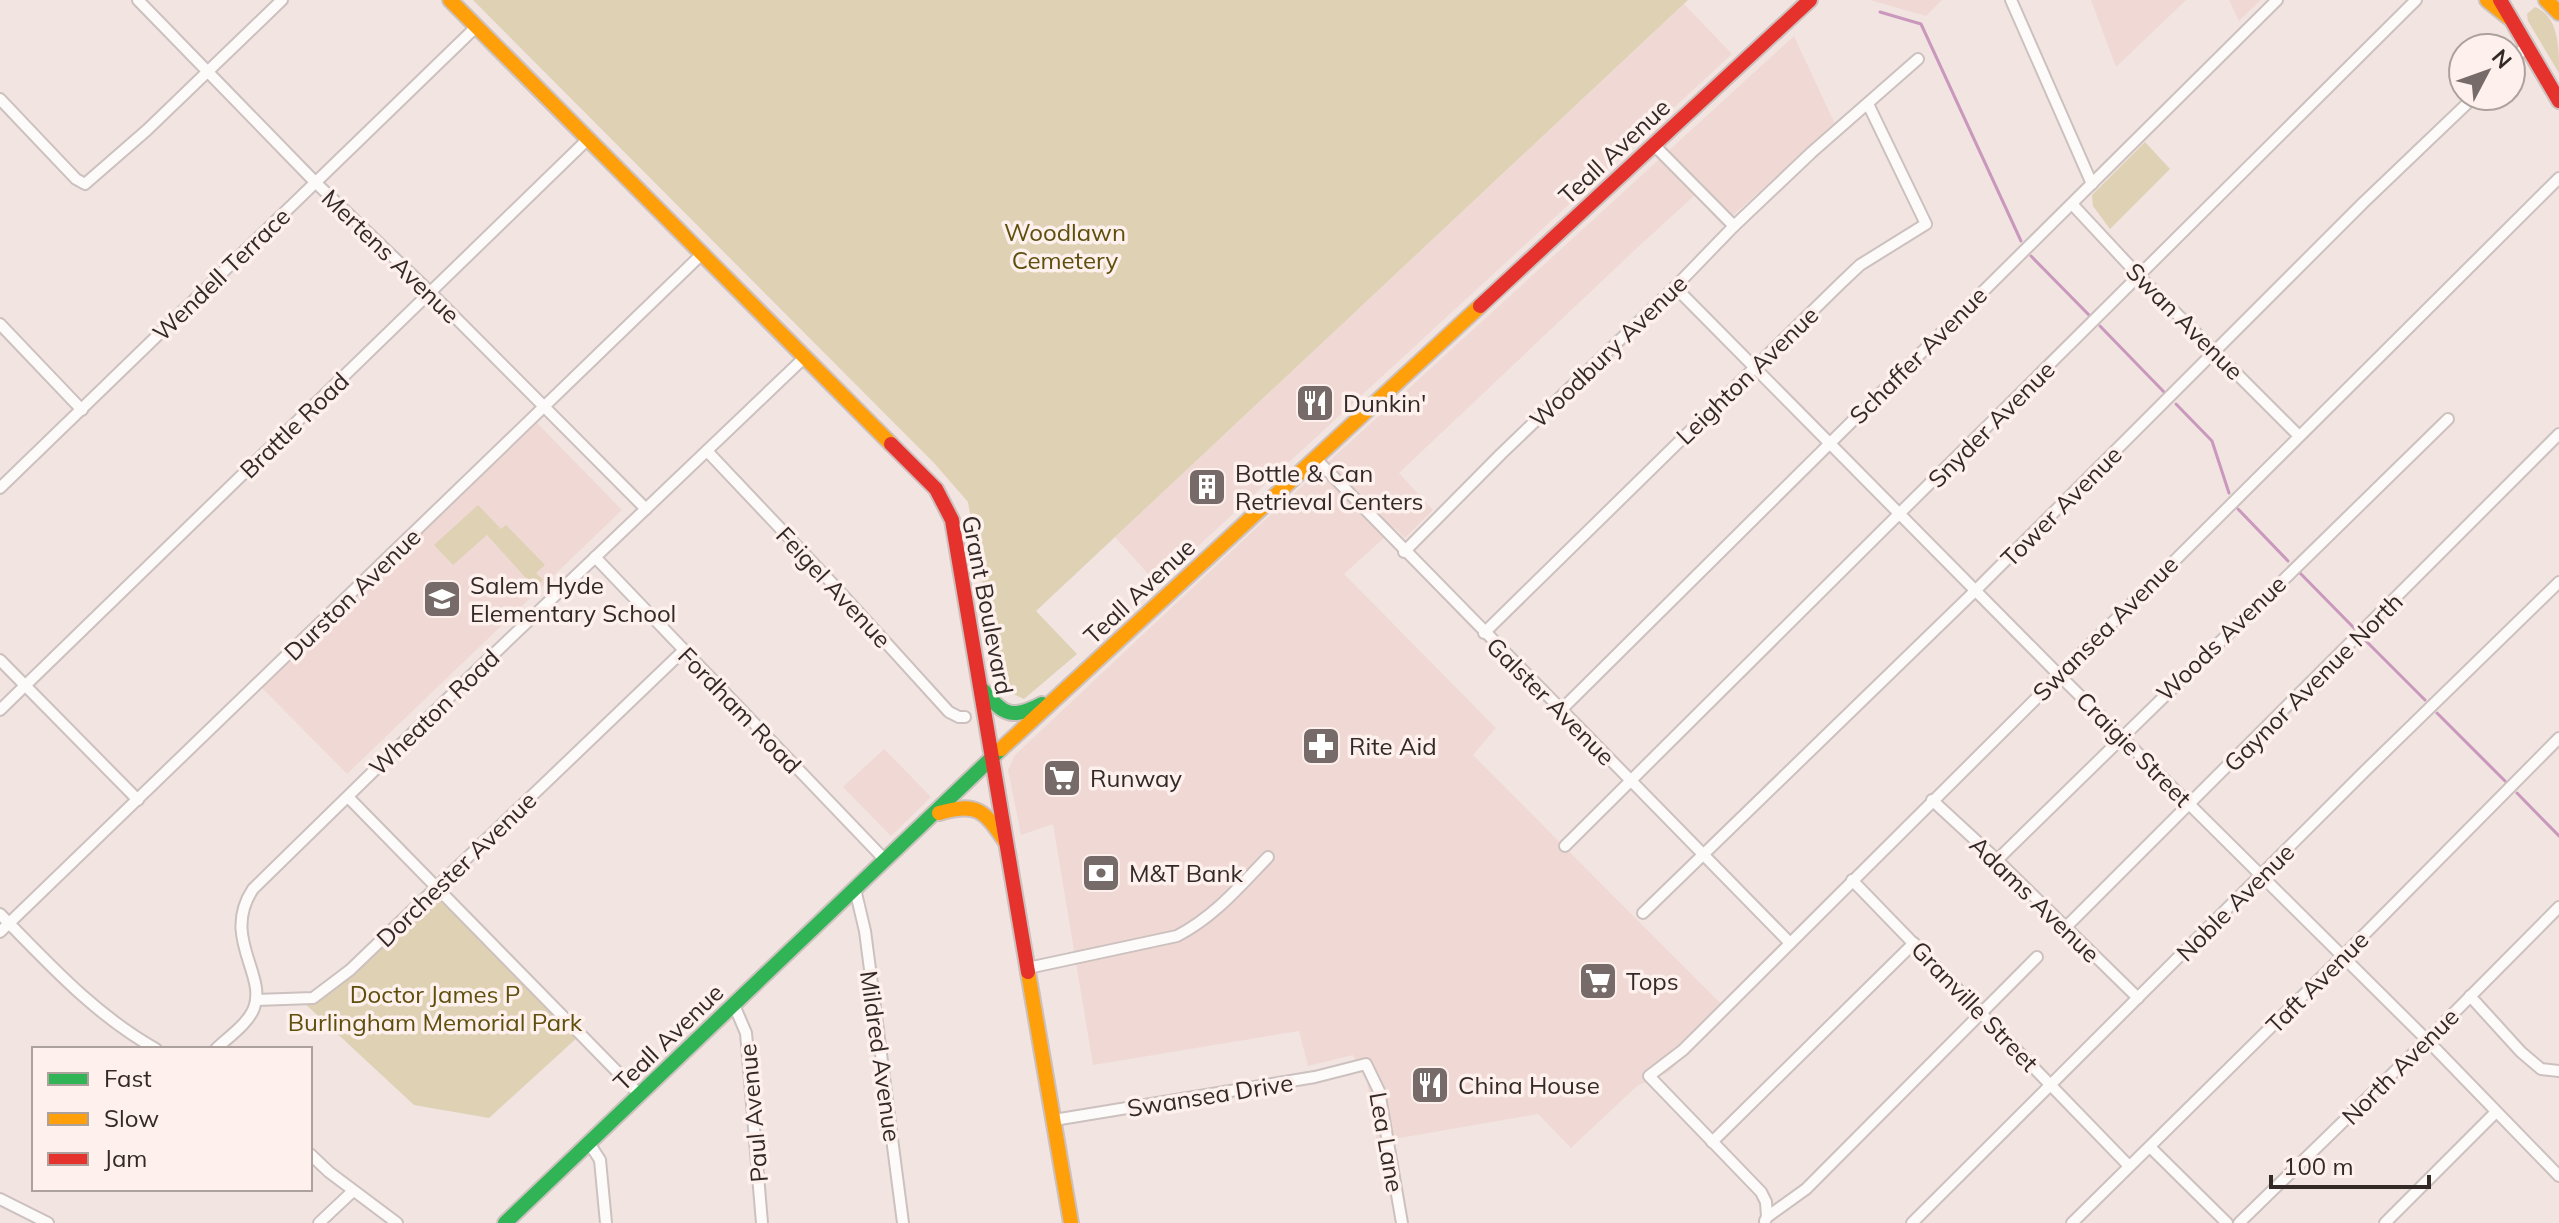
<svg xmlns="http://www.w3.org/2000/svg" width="2559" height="1223" viewBox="0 0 2559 1223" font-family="Mulish,sans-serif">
	<rect width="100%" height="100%" fill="#f1e4e1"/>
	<g fill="#f0d9d4">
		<path d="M 1870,0 L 1942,0 L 1926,16 Z"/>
		<path d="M 2091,0 L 2186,0 L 2116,67 Z"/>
		<path d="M 2229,0 L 2261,0 L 2239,21 Z"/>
		<path d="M 1684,4 L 1732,54 L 1157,584 L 1115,537 Z"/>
		<path d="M 1794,36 L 1835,124 L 1722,225 L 1695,195 L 1638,247 L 1399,473 L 1433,510 L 1405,538 L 1395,528 L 1344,574 L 1496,728 L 1473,755 L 1728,1011 L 1669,1072 L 1637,1086 L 1571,1148 L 1538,1114 L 1377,1142 L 1367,1082 L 1353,1055 L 1308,1066 L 1299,1031 L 1093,1065 L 1053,824 L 1021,835 L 1008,770 L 1015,755 L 1253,531 Z"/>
		<path d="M 537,423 L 622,510 L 347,774 L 262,688 Z"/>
		<path d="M 884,749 L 931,797 L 891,836 L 843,787 Z"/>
	</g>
	<g fill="#ded1b4">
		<path d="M 473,0 L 1688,0 L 1036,611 L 1077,654 L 1024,699 L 1007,691 L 1000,681 L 968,502 L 935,464 Z"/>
		<path d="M 2535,7 C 2559,16 2559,49 2559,73 L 2528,21 L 2527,14 Z"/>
		<path d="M 2145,142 L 2170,169 L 2110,229 L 2093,206 L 2092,195 Z"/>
		<path d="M 478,505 L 501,529 L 506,525 L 545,565 L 536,573 L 543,580 L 535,588 L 487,535 L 453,565 L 434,545 Z"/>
		<path d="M 436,887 L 580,1035 L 489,1118 L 414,1105 L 301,1000 L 313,998 Z"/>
	</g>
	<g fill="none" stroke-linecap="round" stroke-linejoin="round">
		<g stroke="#c998bc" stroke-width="3">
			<path d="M 1880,12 L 1921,24 L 2021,241"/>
			<path d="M 2031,256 L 2089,315"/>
			<path d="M 2100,326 L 2164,392"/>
			<path d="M 2176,404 L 2212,441 L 2229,493"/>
			<path d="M 2238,509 L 2288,561"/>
			<path d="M 2300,573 L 2354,628"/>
			<path d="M 2366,641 L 2425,700"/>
			<path d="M 2437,713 L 2505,781"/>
			<path d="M 2517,793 L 2559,836"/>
		</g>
		<defs>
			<g id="street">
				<path d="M 138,0 L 316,183 L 430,292 L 646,509"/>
				<path d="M 2011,0 L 2092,184"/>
				<path d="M 2511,61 L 2527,46"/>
				<path d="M 0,99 L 76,179 L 85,184 L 147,130 L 282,0"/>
				<path d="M 1653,144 L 1734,226"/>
				<path d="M 2072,204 L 2140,277 L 2299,436"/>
				<path d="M 1675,287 L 2058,674 L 2427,1040 L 2559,1176"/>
				<path d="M 0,324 L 82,410"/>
				<path d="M 707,451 L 830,581 L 949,712 L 959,717 L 965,717"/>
				<path d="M 1315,458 L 1790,943"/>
				<path d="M 0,488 L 476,27"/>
				<path d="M 1404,552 L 1501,454 L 1675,287 L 1734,226 L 1812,152 L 1918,59"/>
				<path d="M 595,557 L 886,861"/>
				<path d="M 1484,633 L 1841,283 L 1860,265 L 1926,224 L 1868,104"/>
				<path d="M 0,660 L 138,800"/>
				<path d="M 0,710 L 588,139"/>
				<path d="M 1560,711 L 2277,0"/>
				<path d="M 348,797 L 640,1095"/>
				<path d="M 1932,800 L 1997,860 L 2138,998"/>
				<path d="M 1565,846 L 2416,0"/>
				<path d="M 1997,860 L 2448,419"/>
				<path d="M 1852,880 L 2129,1166"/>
				<path d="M 855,889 L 865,931 L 903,1223"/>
				<path d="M 1643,913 L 1976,590 L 2364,202 L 2475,96"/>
				<path d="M 0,914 C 48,963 95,1015 156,1049"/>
				<path d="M 2066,927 L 2559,434"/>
				<path d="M 0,932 L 702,254"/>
				<path d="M 1028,968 L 1177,936 C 1214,917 1240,886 1268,857"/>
				<path d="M 2470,996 L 2521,1052 L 2541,1069 L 2559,1071"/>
				<path d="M 256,1000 L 313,998 L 350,970 L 683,651"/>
				<path d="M 734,1005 L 746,1033 L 762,1223"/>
				<path d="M 216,1049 C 227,1038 248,1024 254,1008 C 267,974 221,937 253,889 L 477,670 L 805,357"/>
				<path d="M 1054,1120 L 1315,1077 L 1366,1064 L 1379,1091 L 1402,1223"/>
				<path d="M 1712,1142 L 1914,943"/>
				<path d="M 589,1143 L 600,1160 L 606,1223"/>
				<path d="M 2150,1147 L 2227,1223"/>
				<path d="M 310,1154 L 329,1172 L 397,1223"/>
				<path d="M 0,1199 L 48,1223"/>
				<path d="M 1767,1217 L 1766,1202 L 1761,1192 L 1649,1076 L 1683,1050 L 2559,178"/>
				<path d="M 1765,1221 L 1767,1217 L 1806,1189 L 2037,957"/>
				<path d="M 319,1223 L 353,1191"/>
				<path d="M 1912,1223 L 2366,770 L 2559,582"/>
				<path d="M 2072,1223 L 2342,957 L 2559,738"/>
				<path d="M 2239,1223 L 2427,1040 L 2559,907"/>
				<path d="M 2385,1223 L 2496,1112"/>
			</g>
			<g id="fast">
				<path d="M 984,691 C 1004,716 1013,719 1042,704"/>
				<path d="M 505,1223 L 1001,749"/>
			</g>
			<g id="slow">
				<path d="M 450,0 L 891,444"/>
				<path d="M 2487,0 L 2508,17"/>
				<path d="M 2546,0 L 2559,13"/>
				<path d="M 1001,749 L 1480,306"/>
				<path d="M 939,813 C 977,802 984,810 1005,841"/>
				<path d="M 1028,972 L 1071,1223"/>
			</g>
			<g id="jam">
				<path d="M 2500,0 L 2559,101"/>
				<path d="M 1480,306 L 1810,0"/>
				<path d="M 891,444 L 936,489 L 952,520 L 1028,972"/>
			</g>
		</defs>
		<use href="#street" stroke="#ccc1bf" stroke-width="14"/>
		<use href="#fast" stroke="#ccc1bf" stroke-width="18"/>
		<use href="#slow" stroke="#ccc1bf" stroke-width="18"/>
		<use href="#jam" stroke="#ccc1bf" stroke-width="18"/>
		<use href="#street" stroke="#fdfbfa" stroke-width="10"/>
		<use href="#fast" stroke="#30b455" stroke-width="14"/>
		<use href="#slow" stroke="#ff9f0a" stroke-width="14"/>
		<use href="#jam" stroke="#e5322d" stroke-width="14"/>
	</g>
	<defs>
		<symbol id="restaurant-square" viewBox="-11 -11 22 22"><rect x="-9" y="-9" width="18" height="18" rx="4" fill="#766b69" stroke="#fef0ed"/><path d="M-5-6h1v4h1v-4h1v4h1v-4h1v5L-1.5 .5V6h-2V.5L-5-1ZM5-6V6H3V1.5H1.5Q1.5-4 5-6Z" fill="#fff"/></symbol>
		<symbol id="building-square" viewBox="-11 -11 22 22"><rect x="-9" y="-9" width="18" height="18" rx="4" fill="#766b69" stroke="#fef0ed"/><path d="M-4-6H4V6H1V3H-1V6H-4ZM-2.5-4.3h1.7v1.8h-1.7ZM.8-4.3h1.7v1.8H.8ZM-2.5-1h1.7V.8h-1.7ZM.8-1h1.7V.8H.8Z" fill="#fff"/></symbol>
		<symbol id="school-square" viewBox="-11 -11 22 22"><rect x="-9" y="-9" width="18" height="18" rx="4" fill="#766b69" stroke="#fef0ed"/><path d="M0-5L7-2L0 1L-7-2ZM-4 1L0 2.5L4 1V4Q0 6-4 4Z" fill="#fff"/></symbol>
		<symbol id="pharmacy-square" viewBox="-11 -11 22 22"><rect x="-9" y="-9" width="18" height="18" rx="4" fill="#766b69" stroke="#fef0ed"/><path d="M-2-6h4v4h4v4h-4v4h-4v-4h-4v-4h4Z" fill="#fff"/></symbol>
		<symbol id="supermarket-square" viewBox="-11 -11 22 22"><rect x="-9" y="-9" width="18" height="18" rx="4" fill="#766b69" stroke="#fef0ed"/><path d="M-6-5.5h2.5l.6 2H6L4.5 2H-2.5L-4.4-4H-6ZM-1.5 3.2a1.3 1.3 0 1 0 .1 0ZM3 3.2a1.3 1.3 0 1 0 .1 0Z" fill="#fff"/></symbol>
		<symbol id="bank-square" viewBox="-11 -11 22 22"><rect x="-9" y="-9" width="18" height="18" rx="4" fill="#766b69" stroke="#fef0ed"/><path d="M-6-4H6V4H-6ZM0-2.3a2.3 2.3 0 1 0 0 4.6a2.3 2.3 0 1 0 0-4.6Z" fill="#fff"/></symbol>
	</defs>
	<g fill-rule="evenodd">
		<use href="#restaurant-square" x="1293" y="381" width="44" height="44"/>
		<use href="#building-square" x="1185" y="465" width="44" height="44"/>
		<use href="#school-square" x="420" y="577" width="44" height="44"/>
		<use href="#pharmacy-square" x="1299" y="724" width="44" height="44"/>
		<use href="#supermarket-square" x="1040" y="756" width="44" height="44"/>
		<use href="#bank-square" x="1079" y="851" width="44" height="44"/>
		<use href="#supermarket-square" x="1576" y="959" width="44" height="44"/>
		<use href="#restaurant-square" x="1408" y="1063" width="44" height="44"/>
	</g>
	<g text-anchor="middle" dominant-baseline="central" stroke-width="7" stroke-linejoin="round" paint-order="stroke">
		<g font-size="24" fill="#332a28" stroke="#fef0ed">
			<text transform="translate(1614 151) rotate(-43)">Teall Avenue</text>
			<text transform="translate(391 256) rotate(44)">Mertens Avenue</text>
			<text transform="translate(221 274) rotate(-44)">Wendell Terrace</text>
			<text transform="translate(2185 321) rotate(45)">Swan Avenue</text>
			<text transform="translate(1608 351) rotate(-44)">Woodbury Avenue</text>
			<text transform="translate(1918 355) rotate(-45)">Schaffer Avenue</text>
			<text transform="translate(1747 375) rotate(-44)">Leighton Avenue</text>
			<text transform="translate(1991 424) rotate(-45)">Snyder Avenue</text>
			<text transform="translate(294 425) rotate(-44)">Brattle Road</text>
			<text transform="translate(2061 506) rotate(-45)">Tower Avenue</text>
			<text transform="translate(834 587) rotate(47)">Feigel Avenue</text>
			<text transform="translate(1139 591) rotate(-43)">Teall Avenue</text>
			<text transform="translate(352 594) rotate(-44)">Durston Avenue</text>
			<text transform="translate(988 605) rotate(79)">Grant Boulevard</text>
			<text transform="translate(2105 628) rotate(-45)">Swansea Avenue</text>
			<text transform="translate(2221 638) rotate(-44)">Woods Avenue</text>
			<text transform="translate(2313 682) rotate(-45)">Gaynor Avenue North</text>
			<text transform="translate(1551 701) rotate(45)">Galster Avenue</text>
			<text transform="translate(740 710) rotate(46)">Fordham Road</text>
			<text transform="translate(434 712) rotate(-44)">Wheaton Road</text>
			<text transform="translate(2134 749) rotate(45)">Craigie Street</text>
			<text transform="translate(456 869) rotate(-44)">Dorchester Avenue</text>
			<text transform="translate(2035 899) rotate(44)">Adams Avenue</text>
			<text transform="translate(2235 902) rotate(-45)">Noble Avenue</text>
			<text transform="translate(2317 982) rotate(-45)">Taft Avenue</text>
			<text transform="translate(1975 1006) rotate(46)">Granville Street</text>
			<text transform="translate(668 1037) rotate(-44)">Teall Avenue</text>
			<text transform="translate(881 1056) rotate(82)">Mildred Avenue</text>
			<text transform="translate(2400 1066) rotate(-45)">North Avenue</text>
			<text transform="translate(1210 1095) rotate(-9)">Swansea Drive</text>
			<text transform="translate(753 1113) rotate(-95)">Paul Avenue</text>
			<text transform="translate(1387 1142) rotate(80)">Lea Lane</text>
		</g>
		<g font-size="24" fill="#5f4f0d" stroke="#fef0ed">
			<text x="1065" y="232">Woodlawn<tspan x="1065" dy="28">Cemetery</tspan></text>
			<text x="435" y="994">Doctor James P<tspan x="435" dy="28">Burlingham Memorial Park</tspan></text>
		</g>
		<g font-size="24" fill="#332a28" stroke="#fef0ed" text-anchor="start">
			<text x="1343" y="403">Dunkin'</text>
			<text x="1235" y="473">Bottle &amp; Can<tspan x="1235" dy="28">Retrieval Centers</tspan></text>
			<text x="470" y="585">Salem Hyde<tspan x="470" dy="28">Elementary School</tspan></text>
			<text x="1349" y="746">Rite Aid</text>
			<text x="1090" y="778">Runway</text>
			<text x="1129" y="873">M&amp;T Bank</text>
			<text x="1626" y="981">Tops</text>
			<text x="1458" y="1085">China House</text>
		</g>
	</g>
	<rect x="32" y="1047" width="280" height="144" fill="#fef0ed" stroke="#ada19e" stroke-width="2"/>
	<rect x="48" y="1073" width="40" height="12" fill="#30b455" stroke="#ada19e" stroke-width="2"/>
	<text x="104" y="1087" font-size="24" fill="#332a28">Fast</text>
	<rect x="48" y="1113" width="40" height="12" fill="#ff9f0a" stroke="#ada19e" stroke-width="2"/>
	<text x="104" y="1127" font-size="24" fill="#332a28">Slow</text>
	<rect x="48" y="1153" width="40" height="12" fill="#e5322d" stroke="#ada19e" stroke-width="2"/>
	<text x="104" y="1167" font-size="24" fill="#332a28">Jam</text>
	<g transform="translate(2487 72) rotate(49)"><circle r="38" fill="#fef0ed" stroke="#ada19e" stroke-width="2"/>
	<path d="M0-6L14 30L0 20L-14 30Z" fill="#766b69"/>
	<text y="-12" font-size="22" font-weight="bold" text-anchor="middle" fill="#332a28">N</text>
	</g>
	<path d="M2271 1175v12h158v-12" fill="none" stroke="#332a28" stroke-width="4"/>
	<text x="2283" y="1175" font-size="24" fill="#332a28" stroke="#fef0ed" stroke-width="6" paint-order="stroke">100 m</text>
</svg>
